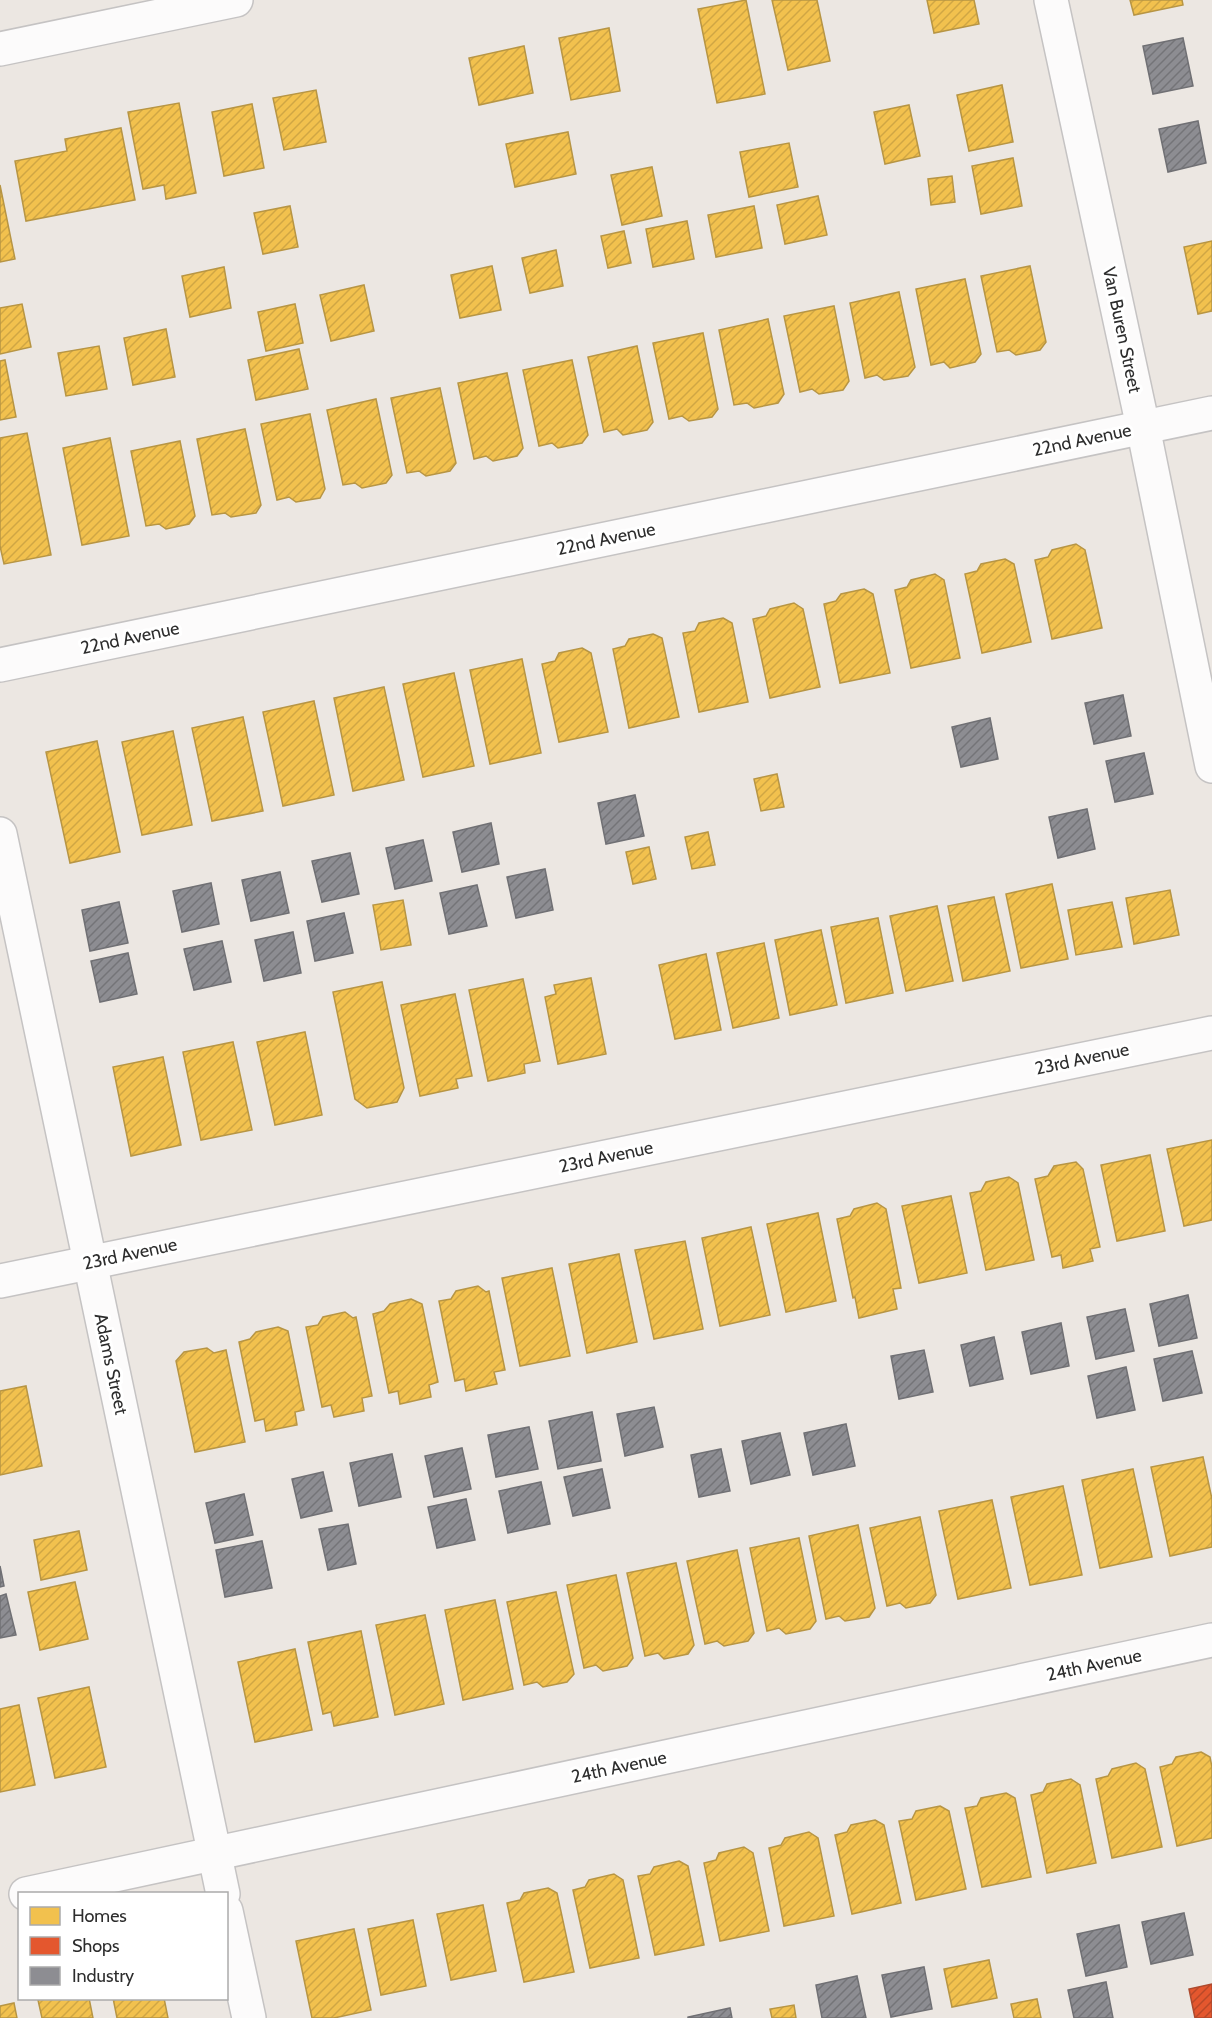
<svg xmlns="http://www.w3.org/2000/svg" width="1212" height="2018" viewBox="0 0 1212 2018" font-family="Cabin,sans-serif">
	<defs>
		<pattern id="homes-hatch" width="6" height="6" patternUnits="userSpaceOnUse" patternTransform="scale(1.5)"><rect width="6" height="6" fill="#f2c14e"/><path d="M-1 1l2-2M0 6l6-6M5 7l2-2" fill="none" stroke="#d0a644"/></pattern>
		<pattern id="shops-hatch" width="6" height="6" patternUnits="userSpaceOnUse" patternTransform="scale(1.5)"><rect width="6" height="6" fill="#e4572e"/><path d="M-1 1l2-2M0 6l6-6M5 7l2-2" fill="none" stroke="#b94828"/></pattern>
		<pattern id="industry-hatch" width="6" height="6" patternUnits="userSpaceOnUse" patternTransform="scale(1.5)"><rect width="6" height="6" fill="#8d8d92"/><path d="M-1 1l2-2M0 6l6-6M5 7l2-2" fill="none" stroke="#747478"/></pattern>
	</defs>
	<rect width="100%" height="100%" fill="#ece7e2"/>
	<g fill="url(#homes-hatch)" stroke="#b79544" stroke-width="1.5">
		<path d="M 746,0 L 765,94 L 717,103 L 698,9 Z"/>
		<path d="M 772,0 L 817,0 L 830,61 L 788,70 Z"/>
		<path d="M 927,0 L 974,0 L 979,24 L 934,33 Z"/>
		<path d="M 1130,0 L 1182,0 L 1183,5 L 1134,15 Z"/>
		<path d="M 609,28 L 620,91 L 571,100 L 559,38 Z"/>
		<path d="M 524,46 L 533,93 L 479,105 L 469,58 Z"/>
		<path d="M 1002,85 L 1013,142 L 969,151 L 957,95 Z"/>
		<path d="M 316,90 L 326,142 L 284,150 L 273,98 Z"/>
		<path d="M 179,103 L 196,193 L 166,199 L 164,185 L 143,189 L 128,112 Z"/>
		<path d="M 252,104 L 264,168 L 224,176 L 212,112 Z"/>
		<path d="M 909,105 L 920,156 L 885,164 L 874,112 Z"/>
		<path d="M 121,128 L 135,200 L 26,221 L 15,161 L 67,151 L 65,139 Z"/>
		<path d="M 568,132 L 576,174 L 515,187 L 506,144 Z"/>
		<path d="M 789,143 L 798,187 L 749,197 L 740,152 Z"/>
		<path d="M 1013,158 L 1022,206 L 981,214 L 972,166 Z"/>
		<path d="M 652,167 L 662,216 L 622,225 L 611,175 Z"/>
		<path d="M 952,176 L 955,202 L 931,205 L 928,179 Z"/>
		<path d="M 0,185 L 15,259 L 0,262 Z"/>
		<path d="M 818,196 L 827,235 L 785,244 L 777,205 Z"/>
		<path d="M 290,206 L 298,247 L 263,254 L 254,213 Z"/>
		<path d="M 754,206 L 762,248 L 716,257 L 708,215 Z"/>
		<path d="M 687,221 L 694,259 L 653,267 L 646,229 Z"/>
		<path d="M 624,231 L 631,263 L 608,268 L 601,236 Z"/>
		<path d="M 1212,241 L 1212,311 L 1198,314 L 1184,247 Z"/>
		<path d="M 556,250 L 563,286 L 530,293 L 522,258 Z"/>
		<path d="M 492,266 L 501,310 L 460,318 L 451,275 Z"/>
		<path d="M 1030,266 L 1046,342 L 1040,350 L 1016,355 L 1009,350 L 997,352 L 981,276 Z"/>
		<path d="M 224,267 L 231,308 L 190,317 L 182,276 Z"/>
		<path d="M 965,279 L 981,354 L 975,362 L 950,368 L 944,362 L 931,365 L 916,289 Z"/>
		<path d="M 364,285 L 374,331 L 331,341 L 320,295 Z"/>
		<path d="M 899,292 L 915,367 L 908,376 L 884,380 L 877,375 L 865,378 L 850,303 Z"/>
		<path d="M 22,304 L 31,347 L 0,354 L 0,308 Z"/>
		<path d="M 295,304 L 303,343 L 266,351 L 258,312 Z"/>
		<path d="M 834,306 L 849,381 L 843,390 L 819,394 L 812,389 L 800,392 L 784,316 Z"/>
		<path d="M 768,319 L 784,394 L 778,403 L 754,408 L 747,403 L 734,405 L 719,330 Z"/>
		<path d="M 166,329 L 175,377 L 133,385 L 124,338 Z"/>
		<path d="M 703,333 L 718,409 L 712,417 L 689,421 L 682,416 L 669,419 L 653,343 Z"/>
		<path d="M 99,346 L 107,389 L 66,396 L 58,353 Z"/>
		<path d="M 637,346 L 653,422 L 647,430 L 623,435 L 617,429 L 604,432 L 588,357 Z"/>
		<path d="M 299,349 L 308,389 L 256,400 L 248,360 Z"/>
		<path d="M 5,360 L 16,417 L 0,420 L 0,361 Z"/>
		<path d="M 572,360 L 588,435 L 582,443 L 558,448 L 552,443 L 539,446 L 523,370 Z"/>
		<path d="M 507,373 L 523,448 L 517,456 L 493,461 L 486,456 L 474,459 L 458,383 Z"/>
		<path d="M 440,388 L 456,463 L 450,471 L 426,476 L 419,471 L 407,473 L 391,398 Z"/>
		<path d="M 376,399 L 392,475 L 386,483 L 362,488 L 355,483 L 343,485 L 327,410 Z"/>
		<path d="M 310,414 L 325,489 L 320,498 L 296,502 L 289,497 L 277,500 L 261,424 Z"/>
		<path d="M 245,429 L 261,505 L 256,513 L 231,517 L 225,513 L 212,515 L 197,439 Z"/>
		<path d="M 27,433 L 51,555 L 4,564 L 0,546 L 0,438 Z"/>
		<path d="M 110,438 L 129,536 L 82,545 L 63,448 Z"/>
		<path d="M 180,441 L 195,516 L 189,524 L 166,529 L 159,524 L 146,526 L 131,451 Z"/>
		<path d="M 1076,544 L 1085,550 L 1102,628 L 1052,639 L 1035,560 L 1048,557 L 1052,550 Z"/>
		<path d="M 1005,559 L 1014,564 L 1031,642 L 982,653 L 965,574 L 977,571 L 981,564 Z"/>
		<path d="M 935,574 L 944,580 L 960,658 L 911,668 L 895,590 L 907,587 L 911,580 Z"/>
		<path d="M 864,589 L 873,594 L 890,673 L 840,683 L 824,604 L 836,601 L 841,594 Z"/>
		<path d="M 794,603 L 803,609 L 820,687 L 770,698 L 753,619 L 766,616 L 770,609 Z"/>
		<path d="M 723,618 L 732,623 L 748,702 L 699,712 L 683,633 L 695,631 L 699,623 Z"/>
		<path d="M 653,634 L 662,638 L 679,717 L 629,728 L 613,649 L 625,646 L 629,639 Z"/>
		<path d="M 582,648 L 591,653 L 608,732 L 559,742 L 542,664 L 555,661 L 559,653 Z"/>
		<path d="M 522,659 L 541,753 L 490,764 L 470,670 Z"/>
		<path d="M 454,673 L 474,766 L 423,777 L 403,684 Z"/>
		<path d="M 384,687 L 404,780 L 353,791 L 334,698 Z"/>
		<path d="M 314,701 L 334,795 L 283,806 L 263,712 Z"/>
		<path d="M 243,717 L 263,811 L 212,821 L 192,728 Z"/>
		<path d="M 173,731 L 192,825 L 142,835 L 122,742 Z"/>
		<path d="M 97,741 L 120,852 L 70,863 L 46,752 Z"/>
		<path d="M 777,774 L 784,807 L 761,811 L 754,779 Z"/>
		<path d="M 708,832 L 715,865 L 692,869 L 685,837 Z"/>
		<path d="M 649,847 L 656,879 L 633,884 L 626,852 Z"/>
		<path d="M 1052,884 L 1068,959 L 1021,968 L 1006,894 Z"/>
		<path d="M 1170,890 L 1179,935 L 1134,944 L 1126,898 Z"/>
		<path d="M 994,897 L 1010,971 L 963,981 L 948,906 Z"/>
		<path d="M 403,900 L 411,945 L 381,950 L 373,905 Z"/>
		<path d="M 1112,902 L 1122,947 L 1076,955 L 1068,910 Z"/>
		<path d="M 937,906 L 953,981 L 906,991 L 890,916 Z"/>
		<path d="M 878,918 L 893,993 L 846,1003 L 831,927 Z"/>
		<path d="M 821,930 L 837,1005 L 790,1015 L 775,940 Z"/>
		<path d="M 764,943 L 779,1018 L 733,1028 L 717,953 Z"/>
		<path d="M 706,954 L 721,1030 L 675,1039 L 659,965 Z"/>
		<path d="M 591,978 L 606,1054 L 558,1064 L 545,997 L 556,994 L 554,985 Z"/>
		<path d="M 523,979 L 540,1061 L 524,1064 L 525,1073 L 488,1081 L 469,990 Z"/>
		<path d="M 382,982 L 404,1088 L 397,1102 L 367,1108 L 355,1099 L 333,992 Z"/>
		<path d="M 455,994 L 472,1076 L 456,1079 L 458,1088 L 420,1096 L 401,1005 Z"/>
		<path d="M 305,1032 L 322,1115 L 275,1125 L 257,1042 Z"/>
		<path d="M 233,1042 L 252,1130 L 201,1140 L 183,1052 Z"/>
		<path d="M 163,1057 L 181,1145 L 131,1156 L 113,1067 Z"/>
		<path d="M 1212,1140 L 1212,1220 L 1184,1226 L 1167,1149 Z"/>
		<path d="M 1150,1155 L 1165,1231 L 1117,1241 L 1101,1165 Z"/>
		<path d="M 1076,1162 L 1083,1169 L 1100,1247 L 1090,1249 L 1093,1261 L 1063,1268 L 1061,1255 L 1052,1257 L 1035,1179 L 1048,1176 L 1054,1166 Z"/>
		<path d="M 1009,1177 L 1018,1183 L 1034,1260 L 986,1270 L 970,1193 L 981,1191 L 986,1182 Z"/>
		<path d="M 951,1196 L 967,1273 L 919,1283 L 902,1206 Z"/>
		<path d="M 877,1203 L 886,1209 L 901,1288 L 893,1289 L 897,1309 L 859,1318 L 855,1297 L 853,1298 L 837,1219 L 850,1216 L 854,1209 Z"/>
		<path d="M 818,1213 L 836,1301 L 786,1312 L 767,1224 Z"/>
		<path d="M 751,1227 L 770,1315 L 720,1326 L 702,1238 Z"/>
		<path d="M 685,1241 L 703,1329 L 654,1339 L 635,1250 Z"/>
		<path d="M 619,1254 L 637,1342 L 587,1353 L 569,1264 Z"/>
		<path d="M 552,1268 L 570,1356 L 520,1366 L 502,1278 Z"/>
		<path d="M 478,1286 L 486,1292 L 489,1291 L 505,1370 L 494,1372 L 497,1384 L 466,1391 L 464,1379 L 455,1381 L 439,1301 L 451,1299 L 456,1291 Z"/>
		<path d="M 411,1299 L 422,1304 L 438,1382 L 429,1385 L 431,1397 L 400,1404 L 398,1391 L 389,1393 L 373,1314 L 384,1311 L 390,1304 Z"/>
		<path d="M 345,1312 L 353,1318 L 356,1317 L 372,1396 L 362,1398 L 364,1411 L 334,1417 L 331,1405 L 322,1407 L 306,1327 L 318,1325 L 323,1317 Z"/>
		<path d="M 278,1327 L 288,1331 L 304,1410 L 295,1412 L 297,1425 L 266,1431 L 264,1419 L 255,1421 L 239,1342 L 250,1339 L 256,1332 Z"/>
		<path d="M 207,1348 L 214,1353 L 226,1350 L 245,1442 L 195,1452 L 176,1361 L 184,1352 Z"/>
		<path d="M 26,1386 L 42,1466 L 0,1475 L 0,1391 Z"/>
		<path d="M 1203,1457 L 1212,1499 L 1212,1547 L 1170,1556 L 1151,1467 Z"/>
		<path d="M 1133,1469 L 1152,1557 L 1100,1568 L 1082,1480 Z"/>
		<path d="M 1063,1486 L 1082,1575 L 1030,1585 L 1011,1497 Z"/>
		<path d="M 992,1500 L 1011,1588 L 958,1599 L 939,1511 Z"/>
		<path d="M 920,1517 L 936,1595 L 930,1603 L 906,1608 L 900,1603 L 887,1606 L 870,1528 Z"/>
		<path d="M 858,1525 L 875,1608 L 869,1617 L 845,1621 L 839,1616 L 826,1619 L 809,1536 Z"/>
		<path d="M 79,1531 L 87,1570 L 41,1580 L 34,1540 Z"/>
		<path d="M 799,1538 L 816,1621 L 810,1629 L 786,1634 L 779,1628 L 767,1631 L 750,1548 Z"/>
		<path d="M 737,1550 L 754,1633 L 748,1641 L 724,1646 L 717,1641 L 705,1644 L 687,1561 Z"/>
		<path d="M 676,1563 L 694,1645 L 688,1654 L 664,1659 L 658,1653 L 645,1656 L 627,1573 Z"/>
		<path d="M 616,1575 L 633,1658 L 627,1666 L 603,1671 L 596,1665 L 584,1668 L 567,1585 Z"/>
		<path d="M 75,1582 L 88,1639 L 40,1650 L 28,1592 Z"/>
		<path d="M 556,1592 L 574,1674 L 567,1682 L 543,1687 L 537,1682 L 524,1685 L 507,1602 Z"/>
		<path d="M 495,1600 L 513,1689 L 463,1700 L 445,1610 Z"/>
		<path d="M 425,1615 L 444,1704 L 395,1715 L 376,1625 Z"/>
		<path d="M 361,1631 L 378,1717 L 334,1726 L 331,1712 L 323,1714 L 308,1642 Z"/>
		<path d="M 295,1649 L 312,1730 L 255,1742 L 238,1662 Z"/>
		<path d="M 89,1687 L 106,1767 L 55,1778 L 38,1698 Z"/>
		<path d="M 19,1705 L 35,1785 L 0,1792 L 0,1709 Z"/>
		<path d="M 1201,1752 L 1210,1757 L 1212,1767 L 1212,1838 L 1177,1846 L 1160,1767 L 1172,1764 L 1176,1757 Z"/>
		<path d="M 1136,1763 L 1145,1769 L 1162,1847 L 1112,1858 L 1096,1779 L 1108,1776 L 1112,1769 Z"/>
		<path d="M 1071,1779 L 1080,1785 L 1096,1863 L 1047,1873 L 1031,1795 L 1043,1792 L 1047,1784 Z"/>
		<path d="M 1006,1793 L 1015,1798 L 1031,1877 L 982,1887 L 965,1808 L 977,1806 L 981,1798 Z"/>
		<path d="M 940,1806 L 949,1811 L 966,1889 L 916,1900 L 899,1821 L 912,1819 L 916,1811 Z"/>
		<path d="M 875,1820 L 884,1825 L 901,1903 L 852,1914 L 835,1835 L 847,1832 L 851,1825 Z"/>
		<path d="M 809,1832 L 818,1838 L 834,1916 L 784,1926 L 769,1848 L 781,1845 L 785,1838 Z"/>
		<path d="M 744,1847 L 753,1853 L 769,1931 L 720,1941 L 704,1863 L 716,1860 L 719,1853 Z"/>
		<path d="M 679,1861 L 688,1866 L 704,1945 L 655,1955 L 638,1876 L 650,1874 L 654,1867 Z"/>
		<path d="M 614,1874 L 623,1880 L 639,1958 L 590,1968 L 573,1890 L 585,1887 L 589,1880 Z"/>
		<path d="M 548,1888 L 557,1893 L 574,1972 L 524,1982 L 507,1903 L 520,1900 L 524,1893 Z"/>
		<path d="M 483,1905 L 496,1971 L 451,1980 L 437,1914 Z"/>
		<path d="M 413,1920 L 426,1986 L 381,1995 L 368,1929 Z"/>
		<path d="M 354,1929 L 371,2010 L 334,2018 L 312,2018 L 296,1941 Z"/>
		<path d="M 989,1960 L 997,1998 L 952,2007 L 944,1969 Z"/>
		<path d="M 44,1998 L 89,1998 L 93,2018 L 42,2018 L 38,2000 Z"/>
		<path d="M 113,1998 L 164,1998 L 168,2018 L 117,2018 Z"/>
		<path d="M 1037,1999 L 1041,2018 L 1014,2018 L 1011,2004 Z"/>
		<path d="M 14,2003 L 17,2018 L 0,2018 L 0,2006 Z"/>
		<path d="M 794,2005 L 796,2018 L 772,2018 L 770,2009 Z"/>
	</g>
	<path fill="url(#shops-hatch)" stroke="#ad4a2e" stroke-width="1.5" d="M 1212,1984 L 1212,2018 L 1195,2018 L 1189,1989 Z"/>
	<g fill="url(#industry-hatch)" stroke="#707074" stroke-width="1.5">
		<path d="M 1183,38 L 1193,86 L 1153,94 L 1143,46 Z"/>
		<path d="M 1198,121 L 1206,163 L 1168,172 L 1159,129 Z"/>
		<path d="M 1123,695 L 1131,736 L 1094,744 L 1085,703 Z"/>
		<path d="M 990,718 L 998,759 L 961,767 L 952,727 Z"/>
		<path d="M 1144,753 L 1153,794 L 1115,802 L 1106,761 Z"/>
		<path d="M 635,795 L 644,836 L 606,844 L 598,803 Z"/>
		<path d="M 1087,809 L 1095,849 L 1058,858 L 1049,817 Z"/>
		<path d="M 491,823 L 499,864 L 462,872 L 453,832 Z"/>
		<path d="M 423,840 L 432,881 L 395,889 L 386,848 Z"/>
		<path d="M 350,853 L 359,894 L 322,902 L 312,861 Z"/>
		<path d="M 545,869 L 553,910 L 516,918 L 507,877 Z"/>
		<path d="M 280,872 L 289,913 L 251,921 L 242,880 Z"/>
		<path d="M 211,883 L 219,924 L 182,932 L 173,891 Z"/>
		<path d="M 477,885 L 487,926 L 449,934 L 440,893 Z"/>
		<path d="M 119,902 L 128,943 L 90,951 L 82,910 Z"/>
		<path d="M 344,913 L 353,953 L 315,961 L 307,921 Z"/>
		<path d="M 293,932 L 301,973 L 264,981 L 255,940 Z"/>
		<path d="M 222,941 L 231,982 L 194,990 L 184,949 Z"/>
		<path d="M 128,953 L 137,994 L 100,1002 L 91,961 Z"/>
		<path d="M 1188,1295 L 1197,1338 L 1159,1346 L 1150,1304 Z"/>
		<path d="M 1125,1309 L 1134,1351 L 1096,1359 L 1087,1317 Z"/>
		<path d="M 1061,1323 L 1069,1366 L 1031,1374 L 1022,1332 Z"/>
		<path d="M 994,1337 L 1003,1379 L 970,1386 L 961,1345 Z"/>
		<path d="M 924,1350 L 933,1392 L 899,1399 L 891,1356 Z"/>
		<path d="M 1192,1351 L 1202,1393 L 1163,1401 L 1154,1359 Z"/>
		<path d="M 1126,1367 L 1135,1410 L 1097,1418 L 1088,1376 Z"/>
		<path d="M 654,1407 L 663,1447 L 625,1456 L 617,1414 Z"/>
		<path d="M 592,1412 L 601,1461 L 558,1469 L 549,1421 Z"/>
		<path d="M 846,1424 L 855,1466 L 813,1475 L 804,1433 Z"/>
		<path d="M 529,1427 L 538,1469 L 496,1477 L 488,1435 Z"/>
		<path d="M 780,1433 L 790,1475 L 751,1484 L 742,1441 Z"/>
		<path d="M 462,1448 L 471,1489 L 434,1497 L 425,1456 Z"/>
		<path d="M 721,1449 L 730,1491 L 699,1497 L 691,1455 Z"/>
		<path d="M 392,1454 L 401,1497 L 359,1506 L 350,1463 Z"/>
		<path d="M 602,1469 L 610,1508 L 573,1516 L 564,1477 Z"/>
		<path d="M 323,1472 L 332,1511 L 301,1518 L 292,1479 Z"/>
		<path d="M 541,1482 L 550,1524 L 508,1533 L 499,1491 Z"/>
		<path d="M 244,1494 L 253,1535 L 215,1543 L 206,1503 Z"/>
		<path d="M 466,1499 L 475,1540 L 437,1548 L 428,1507 Z"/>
		<path d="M 348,1524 L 356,1564 L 328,1570 L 319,1529 Z"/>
		<path d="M 262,1541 L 272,1588 L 225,1597 L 216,1550 Z"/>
		<path d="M 0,1566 L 4,1586 L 0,1587 Z"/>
		<path d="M 6,1594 L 16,1635 L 0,1638 L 0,1596 Z"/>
		<path d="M 1184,1913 L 1193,1955 L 1151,1964 L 1142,1922 Z"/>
		<path d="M 1119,1925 L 1127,1967 L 1086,1976 L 1077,1934 Z"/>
		<path d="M 924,1967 L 932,2009 L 891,2017 L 882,1975 Z"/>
		<path d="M 857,1976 L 866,2018 L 822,2018 L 816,1985 Z"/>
		<path d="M 1106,1982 L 1113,2018 L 1074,2018 L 1068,1990 Z"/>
		<path d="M 730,2008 L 732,2018 L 688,2018 L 688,2017 Z"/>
	</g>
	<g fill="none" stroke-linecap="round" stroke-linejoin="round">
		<defs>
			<g id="street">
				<path d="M 1051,0 L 1143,427 L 1212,766"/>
				<path d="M 0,49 L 236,0"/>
				<path d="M 0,665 L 1212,413"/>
				<path d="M 0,834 L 223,1894"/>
				<path d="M 0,1281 L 1212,1033"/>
				<path d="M 26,1894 L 1212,1640"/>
				<path d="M 226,1911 L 249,2018"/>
			</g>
		</defs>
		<use href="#street" stroke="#c5c3c3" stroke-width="36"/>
		<use href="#street" stroke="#fcfbfb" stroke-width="33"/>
	</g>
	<g text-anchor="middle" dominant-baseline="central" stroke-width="6" stroke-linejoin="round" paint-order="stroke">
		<g font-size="18" fill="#2d2d2d" stroke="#fff">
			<text transform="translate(1122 330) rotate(78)">Van Buren Street</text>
			<text transform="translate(1082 440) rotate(-12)">22nd Avenue</text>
			<text transform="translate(606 539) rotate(-12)">22nd Avenue</text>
			<text transform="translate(130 638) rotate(-12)">22nd Avenue</text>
			<text transform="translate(1082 1059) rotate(-12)">23rd Avenue</text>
			<text transform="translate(606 1157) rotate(-12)">23rd Avenue</text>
			<text transform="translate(130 1254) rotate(-12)">23rd Avenue</text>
			<text transform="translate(111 1364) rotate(78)">Adams Street</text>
			<text transform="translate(1094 1665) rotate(-12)">24th Avenue</text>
			<text transform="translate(619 1767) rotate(-12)">24th Avenue</text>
		</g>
	</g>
	<rect x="18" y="1892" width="210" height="108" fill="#ffffff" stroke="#ababab" stroke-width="1.5"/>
	<rect x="30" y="1907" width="30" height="18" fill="#f2c14e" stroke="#ababab" stroke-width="1.5"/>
	<text x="72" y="1922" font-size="18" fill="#2d2d2d">Homes</text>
	<rect x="30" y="1937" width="30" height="18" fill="#e4572e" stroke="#ababab" stroke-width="1.5"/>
	<text x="72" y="1952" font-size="18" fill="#2d2d2d">Shops</text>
	<rect x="30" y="1967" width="30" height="18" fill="#8d8d92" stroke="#ababab" stroke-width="1.5"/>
	<text x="72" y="1982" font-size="18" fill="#2d2d2d">Industry</text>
</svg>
